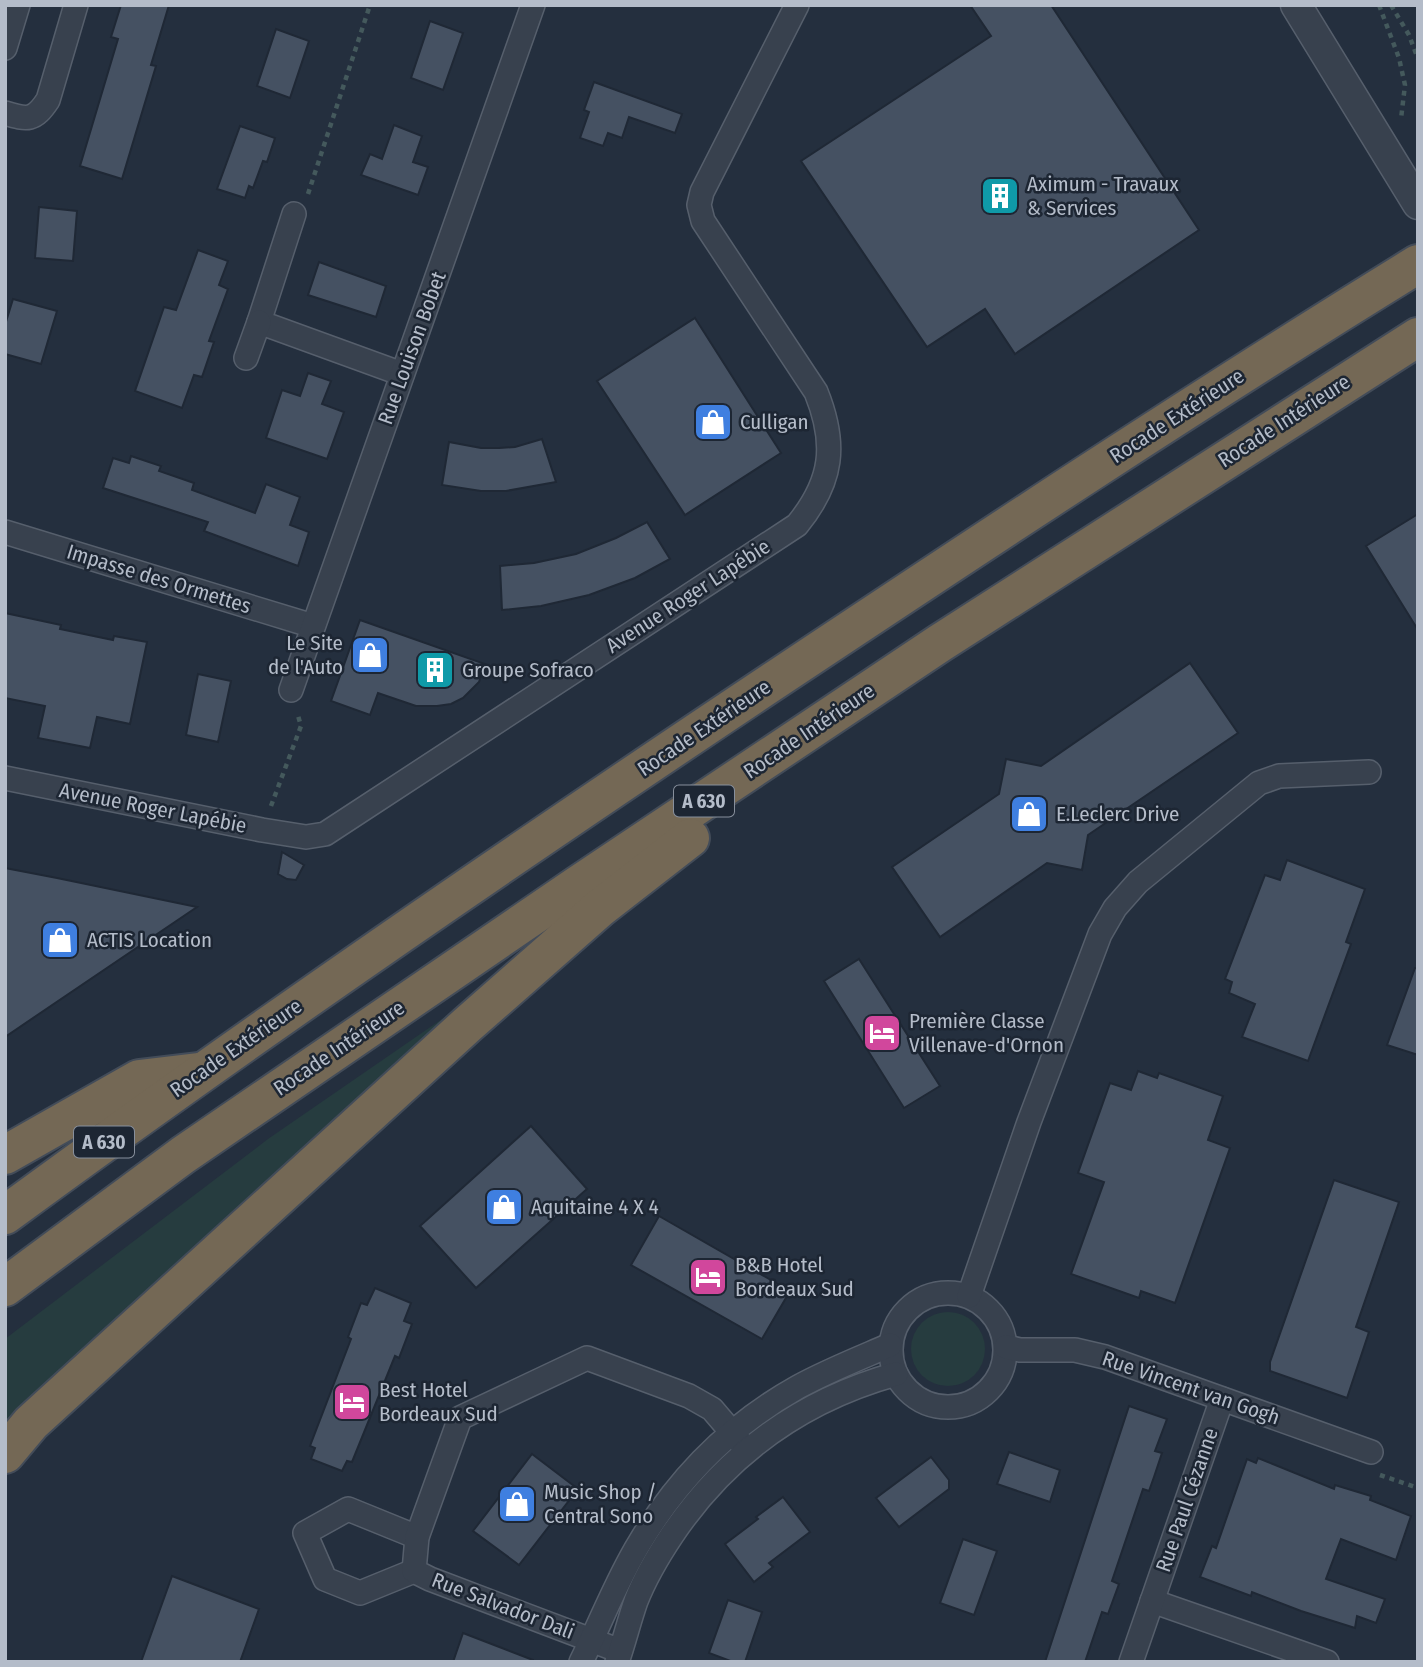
<svg xmlns="http://www.w3.org/2000/svg" width="1423" height="1667" viewBox="0 0 1423 1667" font-family="'Fira Sans Condensed',sans-serif">
	<rect width="100%" height="100%" fill="#242f3e"/>
	<g fill="#263c3f">
		<path d="M 471,999 L 5,1435 L 5,1339 L 268,1139 Z"/>
		<circle cx="948" cy="1349" r="37"/>
	</g>
	<g fill="#455162" stroke="#1f2835" stroke-width="2">
		<path d="M 121,5 L 169,5 L 151,65 L 156,66 L 122,179 L 80,166 L 118,39 L 111,37 Z"/>
		<path d="M 970,5 L 1051,5 L 1199,230 L 1015,354 L 985,309 L 927,347 L 801,161 L 991,36 Z"/>
		<path d="M 430,21 L 463,33 L 443,90 L 411,78 Z"/>
		<path d="M 276,29 L 309,41 L 290,98 L 257,86 Z"/>
		<path d="M 594,82 L 682,114 L 675,133 L 629,117 L 622,138 L 608,133 L 603,146 L 580,138 L 589,112 L 584,110 Z"/>
		<path d="M 394,125 L 422,136 L 413,162 L 428,167 L 418,195 L 361,175 L 370,154 L 382,159 Z"/>
		<path d="M 240,126 L 275,138 L 267,162 L 263,161 L 253,188 L 249,186 L 245,198 L 217,189 Z"/>
		<path d="M 39,207 L 77,211 L 73,261 L 35,258 Z"/>
		<path d="M 198,250 L 228,261 L 219,285 L 228,289 L 209,341 L 214,342 L 202,377 L 194,375 L 182,408 L 135,391 L 164,307 L 176,310 Z"/>
		<path d="M 319,262 L 386,286 L 376,317 L 308,295 Z"/>
		<path d="M 13,299 L 57,311 L 41,364 L 5,354 L 5,325 Z"/>
		<path d="M 695,318 L 781,453 L 685,515 L 597,381 Z"/>
		<path d="M 308,373 L 331,381 L 322,404 L 344,412 L 327,459 L 266,438 L 282,390 L 300,396 Z"/>
		<path d="M 542,439 L 556,482 L 506,491 L 481,491 L 442,485 L 449,442 L 481,448 L 499,448 L 515,447 Z"/>
		<path d="M 131,456 L 161,466 L 159,471 L 194,483 L 192,490 L 255,513 L 266,484 L 300,497 L 290,525 L 309,532 L 298,566 L 204,531 L 208,522 L 103,488 L 113,458 L 129,463 Z"/>
		<path d="M 1418,514 L 1418,630 L 1366,546 Z"/>
		<path d="M 647,522 L 670,559 L 635,578 L 589,595 L 541,606 L 502,610 L 500,566 L 534,563 L 576,554 L 616,538 Z"/>
		<path d="M 5,613 L 61,625 L 60,629 L 113,640 L 114,636 L 147,642 L 130,724 L 97,717 L 90,748 L 38,738 L 45,706 L 5,698 Z"/>
		<path d="M 360,620 L 485,664 L 479,682 L 463,698 L 451,704 L 437,706 L 416,706 L 378,693 L 370,715 L 331,701 Z"/>
		<path d="M 1190,663 L 1238,733 L 1088,835 L 1082,870 L 1047,863 L 940,937 L 892,867 L 999,794 L 1006,759 L 1041,766 Z"/>
		<path d="M 198,674 L 231,681 L 218,742 L 186,735 Z"/>
		<path d="M 282,852 L 304,865 L 296,880 L 287,879 L 278,874 Z"/>
		<path d="M 1287,860 L 1365,889 L 1346,942 L 1351,944 L 1308,1061 L 1242,1037 L 1255,1004 L 1229,993 L 1232,982 L 1225,979 L 1265,875 L 1280,880 Z"/>
		<path d="M 5,868 L 57,878 L 197,907 L 5,1037 Z"/>
		<path d="M 859,959 L 940,1086 L 904,1108 L 824,981 Z"/>
		<path d="M 1415,968 L 1418,968 L 1418,1055 L 1387,1045 Z"/>
		<path d="M 1138,1071 L 1157,1078 L 1159,1073 L 1223,1096 L 1208,1140 L 1230,1148 L 1175,1303 L 1141,1291 L 1139,1298 L 1071,1274 L 1104,1182 L 1078,1173 L 1110,1083 L 1131,1090 Z"/>
		<path d="M 531,1126 L 587,1189 L 476,1288 L 420,1226 Z"/>
		<path d="M 1334,1180 L 1399,1202 L 1356,1327 L 1369,1332 L 1347,1398 L 1270,1371 L 1270,1362 Z"/>
		<path d="M 659,1216 L 790,1291 L 762,1339 L 631,1265 Z"/>
		<path d="M 375,1288 L 411,1303 L 404,1321 L 412,1324 L 399,1358 L 395,1356 L 352,1462 L 347,1461 L 342,1471 L 311,1459 L 315,1448 L 310,1446 L 351,1339 L 348,1337 L 361,1303 L 367,1305 Z"/>
		<path d="M 1129,1406 L 1167,1419 L 1155,1451 L 1162,1453 L 1154,1477 L 1149,1491 L 1143,1489 L 1112,1581 L 1119,1584 L 1108,1614 L 1102,1612 L 1085,1662 L 1045,1662 Z"/>
		<path d="M 1009,1452 L 1060,1470 L 1050,1502 L 997,1484 Z"/>
		<path d="M 532,1454 L 578,1489 L 519,1565 L 473,1531 Z"/>
		<path d="M 931,1457 L 949,1480 L 949,1489 L 899,1527 L 876,1498 Z"/>
		<path d="M 1258,1458 L 1334,1489 L 1335,1485 L 1371,1496 L 1370,1500 L 1411,1516 L 1396,1560 L 1341,1539 L 1326,1579 L 1385,1599 L 1376,1623 L 1357,1616 L 1355,1628 L 1301,1611 L 1252,1592 L 1251,1596 L 1200,1577 L 1212,1546 L 1216,1548 L 1247,1459 L 1256,1463 Z"/>
		<path d="M 783,1497 L 810,1532 L 769,1563 L 773,1567 L 754,1582 L 725,1544 L 758,1519 L 756,1517 Z"/>
		<path d="M 963,1539 L 997,1551 L 974,1615 L 940,1603 Z"/>
		<path d="M 172,1576 L 259,1609 L 240,1662 L 141,1662 Z"/>
		<path d="M 728,1600 L 762,1612 L 745,1662 L 733,1662 L 709,1653 Z"/>
		<path d="M 463,1633 L 533,1660 L 533,1662 L 453,1662 Z"/>
	</g>
	<g fill="none" stroke-linecap="round" stroke-linejoin="round">
		<defs>
			<g id="minor">
				<path d="M 5,48 L 18,5"/>
				<path d="M 5,113 C 28,120 34,121 48,100 L 76,5"/>
				<path d="M 294,214 L 259,322 L 402,374"/>
				<path d="M 246,358 L 259,322"/>
				<path d="M 5,532 L 313,626"/>
				<path d="M 291,690 L 533,5"/>
				<path d="M 5,778 L 262,830 L 306,837 L 325,834 L 797,525 C 833,481 837,444 816,392 L 703,221 L 699,205 L 702,192 L 797,5"/>
				<circle cx="948" cy="1350" r="57"/>
				<path d="M 969,1296 L 1029,1122 L 1100,934 L 1115,908 L 1138,882 L 1259,783 L 1279,776 L 1369,772"/>
				<path d="M 1006,1347 L 1020,1350 L 1075,1350 L 1105,1357 L 1371,1452"/>
				<path d="M 414,1571 L 360,1593 L 325,1579 L 305,1533 L 348,1509 L 417,1537"/>
				<path d="M 1152,1601 L 1327,1662"/>
				<path d="M 620,1651 L 430,1579 L 414,1571 L 417,1537 L 460,1418 L 587,1358 L 689,1396 L 712,1409 L 747,1450"/>
				<path d="M 581,1662 C 601,1622 617,1579 640,1542 C 679,1477 732,1424 798,1387 C 827,1371 860,1358 890,1345"/>
				<path d="M 617,1662 C 624,1642 629,1621 636,1601 C 645,1578 658,1556 672,1535 C 726,1455 802,1400 896,1374"/>
				<path d="M 1131,1662 L 1222,1399"/>
			</g>
			<path id="tertiary" d="M 1296,5 L 1418,204"/>
			<g id="motorway">
				<path d="M 5,1155 L 139,1079 L 198,1072"/>
				<path d="M 5,1215 C 258,1029 517,852 778,678 C 990,537 1202,397 1418,264"/>
				<path d="M 5,1287 L 183,1155 L 578,885 L 940,643 L 1418,337"/>
				<path d="M 5,1454 L 31,1423 L 468,1024 L 600,908 L 690,838"/>
			</g>
		</defs>
		<use href="#minor" stroke="#565f6c" stroke-width="26"/>
		<use href="#tertiary" stroke="#565f6c" stroke-width="33"/>
		<use href="#motorway" stroke="#434c59" stroke-width="42"/>
		<g stroke="#44595c" stroke-width="4.5" stroke-dasharray="5 5" stroke-linecap="butt">
			<path d="M 1379,5 L 1399,58 L 1405,85 L 1401,119"/>
			<path d="M 1391,5 L 1409,35 L 1418,59"/>
			<path d="M 308,194 L 370,5"/>
			<path d="M 271,806 L 301,726 L 297,712"/>
			<path d="M 1380,1475 L 1418,1488"/>
		</g>
		<use href="#minor" stroke="#38414e" stroke-width="23"/>
		<use href="#tertiary" stroke="#38414e" stroke-width="30"/>
		<use href="#motorway" stroke="#746855" stroke-width="38"/>
	</g>
	<defs>
		<symbol id="building-square" viewBox="-11 -11 22 22"><rect x="-9" y="-9" width="18" height="18" rx="4" fill="#0f9aa8" stroke="#1d2633"/><path d="M-4-6H4V6H1V3H-1V6H-4ZM-2.5-4.3h1.7v1.8h-1.7ZM.8-4.3h1.7v1.8H.8ZM-2.5-1h1.7V.8h-1.7ZM.8-1h1.7V.8H.8Z" fill="#fff"/></symbol>
		<symbol id="shop-square" viewBox="-11 -11 22 22"><rect x="-9" y="-9" width="18" height="18" rx="4" fill="#3f7fe0" stroke="#1d2633"/><path d="M-5-2.5h2.3a2.7 3.5 0 0 1 5.4 0H5L5.5 6h-11ZM-1.5-2.5h3a1.5 2.3 0 0 0-3 0Z" fill="#fff"/></symbol>
		<symbol id="hotel-square" viewBox="-11 -11 22 22"><rect x="-9" y="-9" width="18" height="18" rx="4" fill="#d1479c" stroke="#1d2633"/><path d="M-6-4.5h1.5V1H6V5H4.5V3h-9V5H-6ZM-4 0a1.8 1.8 0 1 1 3.6 0ZM.5 0V-2.5h3Q6-2.5 6 0Z" fill="#fff"/></symbol>
	</defs>
	<g fill-rule="evenodd">
		<use href="#building-square" x="978" y="174" width="44" height="44"/>
		<use href="#shop-square" x="691" y="400" width="44" height="44"/>
		<use href="#shop-square" x="348" y="633" width="44" height="44"/>
		<use href="#building-square" x="413" y="648" width="44" height="44"/>
		<use href="#shop-square" x="1007" y="792" width="44" height="44"/>
		<use href="#shop-square" x="38" y="918" width="44" height="44"/>
		<use href="#hotel-square" x="860" y="1011" width="44" height="44"/>
		<use href="#shop-square" x="482" y="1185" width="44" height="44"/>
		<use href="#hotel-square" x="686" y="1255" width="44" height="44"/>
		<use href="#hotel-square" x="330" y="1380" width="44" height="44"/>
		<use href="#shop-square" x="495" y="1482" width="44" height="44"/>
	</g>
	<g text-anchor="middle" dominant-baseline="central" stroke-width="5" stroke-linejoin="round" paint-order="stroke">
		<g fill="#1d2633" stroke="#878f9c" stroke-width="2">
			<rect x="674" y="785.5" width="60" height="31" rx="5"/>
			<rect x="74" y="1126.5" width="60" height="31" rx="5"/>
		</g>
		<g font-size="19" font-weight="bold" fill="#b4bcc9">
			<text x="704" y="801">A 630</text>
			<text x="104" y="1142">A 630</text>
		</g>
		<g font-size="21" fill="#b4bcc9" stroke="#1d2633" text-anchor="start">
			<text x="1027" y="184">Aximum - Travaux<tspan x="1027" dy="24">&amp; Services</tspan></text>
			<text x="740" y="422">Culligan</text>
			<text x="343" y="643" text-anchor="end">Le Site<tspan x="343" dy="24">de l'Auto</tspan></text>
			<text x="462" y="670">Groupe Sofraco</text>
			<text x="1056" y="814">E.Leclerc Drive</text>
			<text x="87" y="940">ACTIS Location</text>
			<text x="909" y="1021">Première Classe<tspan x="909" dy="24">Villenave-d'Ornon</tspan></text>
			<text x="531" y="1207">Aquitaine 4 X 4</text>
			<text x="735" y="1265">B&amp;B Hotel<tspan x="735" dy="24">Bordeaux Sud</tspan></text>
			<text x="379" y="1390">Best Hotel<tspan x="379" dy="24">Bordeaux Sud</tspan></text>
			<text x="544" y="1492">Music Shop /<tspan x="544" dy="24">Central Sono</tspan></text>
		</g>
		<g font-size="21" fill="#b4bcc9" stroke="#1d2633">
			<text transform="translate(412 348) rotate(-70)">Rue Louison Bobet</text>
			<text transform="translate(1177 416) rotate(-33)">Rocade Extérieure</text>
			<text transform="translate(1284 421) rotate(-33)">Rocade Intérieure</text>
			<text transform="translate(159 579) rotate(17)">Impasse des Ormettes</text>
			<text transform="translate(688 596) rotate(-33)">Avenue Roger Lapébie</text>
			<text transform="translate(704 728) rotate(-34)">Rocade Extérieure</text>
			<text transform="translate(809 731) rotate(-34)">Rocade Intérieure</text>
			<text transform="translate(153 808) rotate(11)">Avenue Roger Lapébie</text>
			<text transform="translate(236 1048) rotate(-35)">Rocade Extérieure</text>
			<text transform="translate(339 1048) rotate(-34)">Rocade Intérieure</text>
			<text transform="translate(1191 1388) rotate(19)">Rue Vincent van Gogh</text>
			<text transform="translate(1187 1500) rotate(-71)">Rue Paul Cézanne</text>
			<text transform="translate(503 1606) rotate(21)">Rue Salvador Dali</text>
		</g>
	</g>
	<rect width="1423" height="1667" fill="none" stroke="#b4bcc9" stroke-width="14"/>
</svg>
